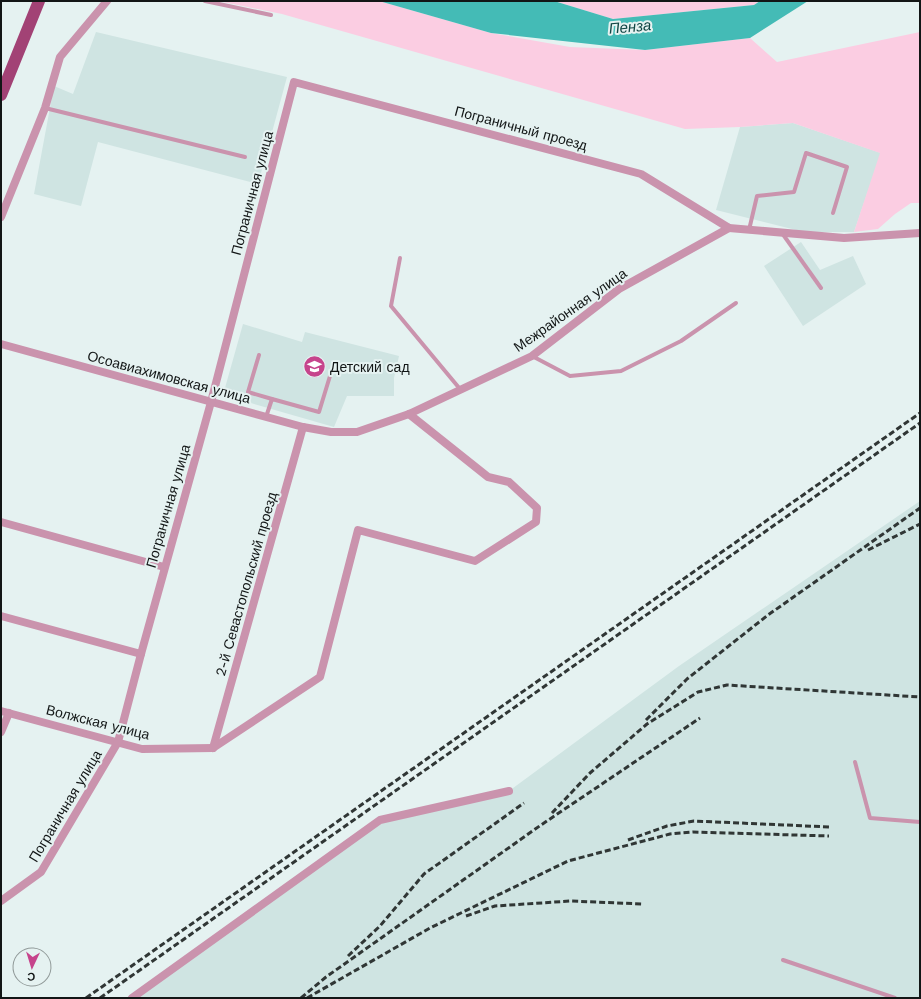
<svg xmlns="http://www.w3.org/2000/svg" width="921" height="999" viewBox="0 0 921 999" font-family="'Work Sans',sans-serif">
	<rect width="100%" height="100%" fill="#e5f2f1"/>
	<g fill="#cfe4e2">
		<path d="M 96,32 L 287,77 L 258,184 L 98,142 L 81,206 L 34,194 L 54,86 L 73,94 Z"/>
		<path d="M 793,123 L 881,153 L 854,232 L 804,232 L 716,210 L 740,127 Z"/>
		<path d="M 801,242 L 820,270 L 853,256 L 866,284 L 803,326 L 764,266 Z"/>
		<path d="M 243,324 L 302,342 L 305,332 L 399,356 L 394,378 L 394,396 L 347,396 L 334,427 L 223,395 Z"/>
		<path d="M 920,501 L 920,998 L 132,998 L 380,820 L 509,791 L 679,666 Z"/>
	</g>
	<g fill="#fbcde2">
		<path d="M 218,1 L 379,1 L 491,33 L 570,47 L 645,50 L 750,38 L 777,62 L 920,32 L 920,203 L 911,203 L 895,214 L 878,229 L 854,232 L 880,153 L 793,123 L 740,127 L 685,129 L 282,14 Z"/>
		<path d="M 554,1 L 760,1 L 754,5 L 613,19 Z"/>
	</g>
	<path fill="#44bbb6" d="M 379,1 L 554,1 L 613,19 L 754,5 L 760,1 L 808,1 L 750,38 L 645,50 L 491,33 Z"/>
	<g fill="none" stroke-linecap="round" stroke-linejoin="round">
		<g stroke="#ca93ad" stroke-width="4">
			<path d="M 205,1 L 271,15"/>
			<path d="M 45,108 L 245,157"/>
			<path d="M 749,230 L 757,196 L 794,192 L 806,153 L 847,167 L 833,213"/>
			<path d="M 782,233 L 821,288"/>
			<path d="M 400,258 L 391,306 L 460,389"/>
			<path d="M 259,355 L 248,392 L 272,399"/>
			<path d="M 532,356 L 570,376 L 621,371 L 681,341 L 736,303"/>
			<path d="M 266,417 L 272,399 L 319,412 L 330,376"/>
			<path d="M 855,762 L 870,818 L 920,822"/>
			<path d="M 783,960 L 895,998"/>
		</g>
		<g stroke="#ca93ad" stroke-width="8">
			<path d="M 1,217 L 45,108 L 60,57 L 107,1"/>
			<path d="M 1,344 L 303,427 L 331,432 L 357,432 L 409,414 L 532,356 L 619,289 L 729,228"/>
			<path d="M 1,522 L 164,567"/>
			<path d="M 1,616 L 141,654"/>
			<path d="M 1,711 L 142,749 L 213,748"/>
			<path d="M 1,732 L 9,713"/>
			<path d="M 213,748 L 320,677 L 358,530 L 475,561 L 536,522 L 537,508 L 509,482 L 488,477 L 409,414"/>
			<path d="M 213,748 L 303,427"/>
			<path d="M 1,901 L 41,872 L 118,742 L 141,654 L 211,402 L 294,82 L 641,174 L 729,228 L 844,238 L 920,233"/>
			<path d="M 132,998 L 380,820 L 509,791"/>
		</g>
		<path stroke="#a24275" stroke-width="12" d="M 1,95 L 39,1"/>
		<g stroke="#303635" stroke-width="3" stroke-dasharray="6 3" stroke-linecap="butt">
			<path d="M 868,550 L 920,524"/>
			<path d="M 646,720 L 687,679 L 768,615 L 920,508"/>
			<path d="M 552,813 L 590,773 L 647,724 L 698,692 L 727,685 L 920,697"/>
			<path d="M 628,840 L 667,826 L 694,821 L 830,827"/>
			<path d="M 466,916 L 495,906 L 571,901 L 642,904"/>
			<path d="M 348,956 L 380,926 L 424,874 L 524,803"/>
			<path d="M 86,998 L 920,413"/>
			<path d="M 100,998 L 920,423"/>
			<path d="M 301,998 L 326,977 L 541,825 L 700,718"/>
			<path d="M 307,998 L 430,928 L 568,861 L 670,834 L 693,832 L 829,836"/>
		</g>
	</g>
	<defs>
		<symbol id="school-disc" viewBox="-11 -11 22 22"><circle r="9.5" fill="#c6448c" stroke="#e5f2f1"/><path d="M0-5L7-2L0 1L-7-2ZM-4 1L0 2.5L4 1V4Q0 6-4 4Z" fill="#fff"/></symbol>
	</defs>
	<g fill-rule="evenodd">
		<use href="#school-disc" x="302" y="354" width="25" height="25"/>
	</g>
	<g text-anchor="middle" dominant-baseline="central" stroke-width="4" stroke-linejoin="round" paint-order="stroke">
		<g font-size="14" fill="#121616" stroke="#e5f2f1">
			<text transform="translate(521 128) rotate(15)">Пограничный проезд</text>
			<text transform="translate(252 193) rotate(-75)">Пограничная улица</text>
			<text transform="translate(570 310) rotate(-35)">Межрайонная улица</text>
			<text transform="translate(169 377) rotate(15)">Осоавиахимовская улица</text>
			<text transform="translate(168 506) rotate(-74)">Пограничная улица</text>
			<text transform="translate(246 584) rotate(-74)">2-й Севастопольский проезд</text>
			<text transform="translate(98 722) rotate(14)">Волжская улица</text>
			<text transform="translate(65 806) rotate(-59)">Пограничная улица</text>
		</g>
		<g font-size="14" fill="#121616" stroke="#e5f2f1" text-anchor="start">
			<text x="330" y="367">Детский сад</text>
		</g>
		<g font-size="15" font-style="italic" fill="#114644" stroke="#e5f2f1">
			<text transform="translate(630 27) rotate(-5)">Пенза</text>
		</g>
	</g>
	<rect width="921" height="999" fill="none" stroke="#121616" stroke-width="4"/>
	<g transform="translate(32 967) rotate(184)"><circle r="19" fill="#e5f2f1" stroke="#919a99"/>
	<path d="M0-3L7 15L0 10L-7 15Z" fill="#c6448c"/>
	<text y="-6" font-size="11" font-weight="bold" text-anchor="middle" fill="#121616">С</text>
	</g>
</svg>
